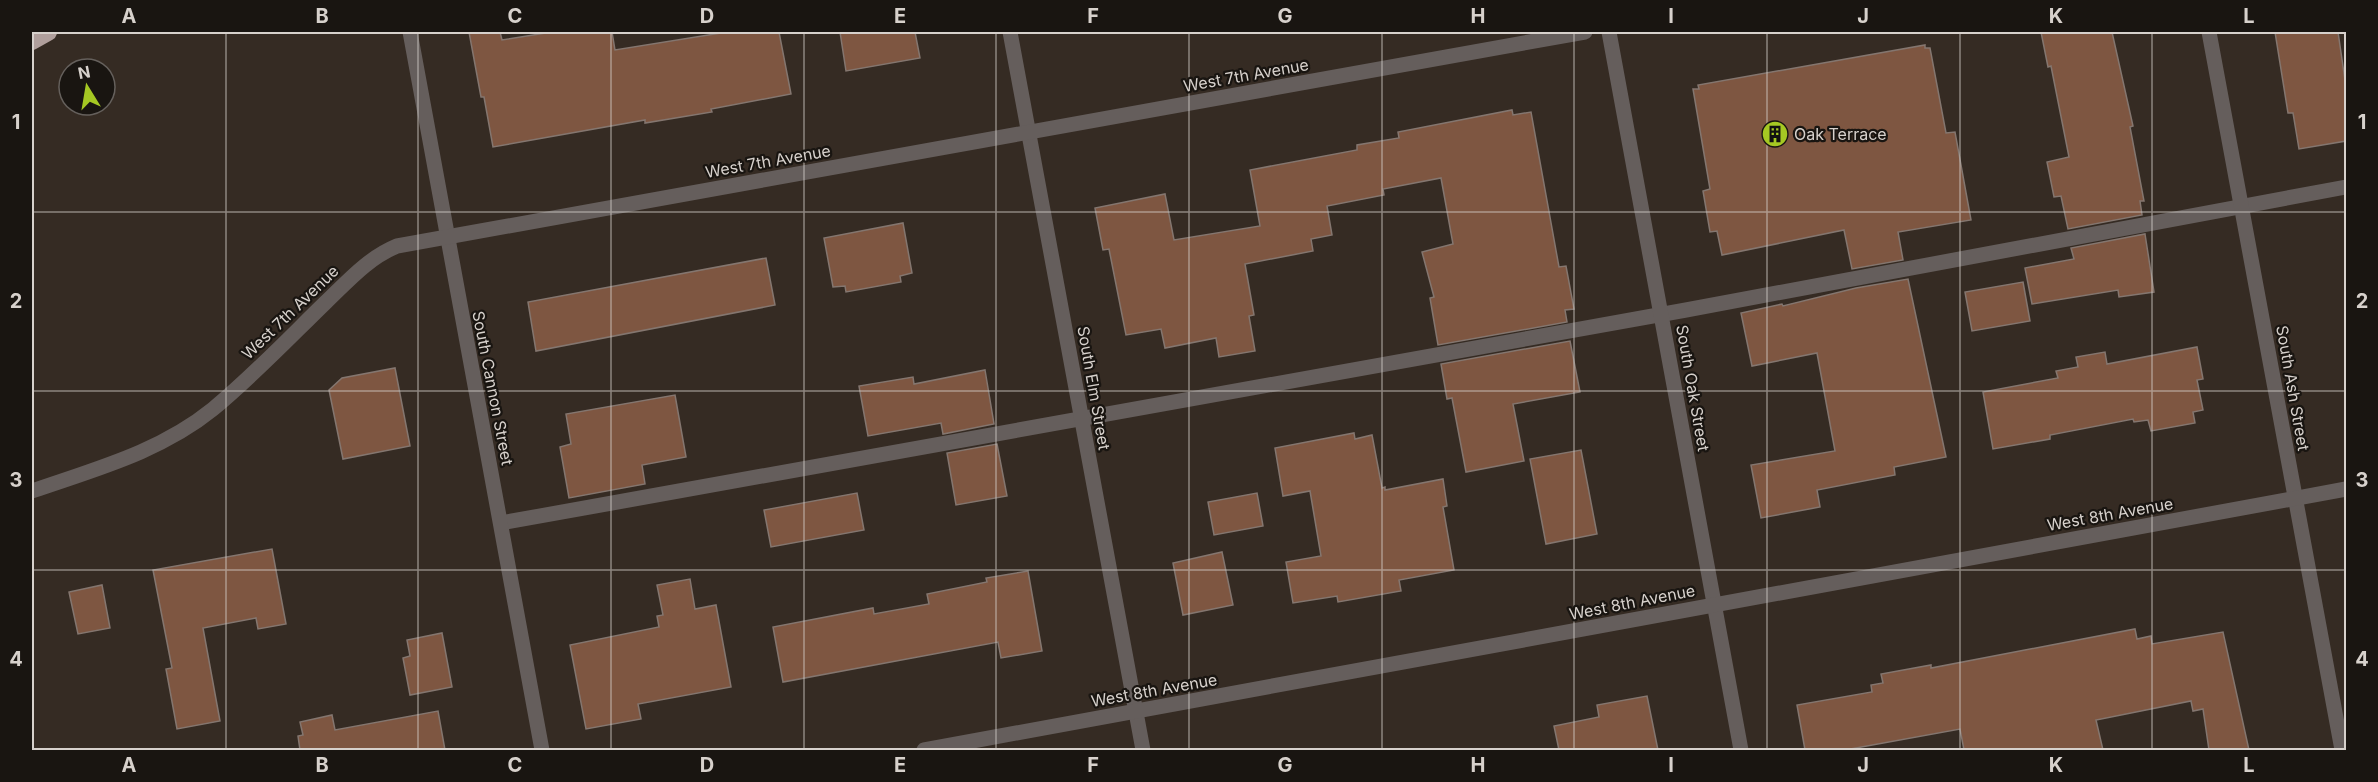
<svg xmlns="http://www.w3.org/2000/svg" width="2378" height="782" viewBox="0 0 2378 782" font-family="Inter,sans-serif">
	<rect width="100%" height="100%" fill="#352b23"/>
	<g fill="#7e5641" stroke="#84766f" stroke-width="1.5">
		<path d="M 469,32 L 500,32 L 502,40 L 552,32 L 612,32 L 615,50 L 727,32 L 779,32 L 791,94 L 711,109 L 712,112 L 645,123 L 645,120 L 493,147 L 484,97 L 481,97 Z"/>
		<path d="M 840,32 L 915,32 L 920,58 L 846,71 Z"/>
		<path d="M 2041,32 L 2112,32 L 2133,126 L 2130,127 L 2144,201 L 2140,201 L 2142,215 L 2068,229 L 2061,196 L 2054,197 L 2047,162 L 2069,157 L 2051,66 L 2048,67 Z"/>
		<path d="M 2275,32 L 2338,32 L 2346,87 L 2346,141 L 2299,149 L 2293,113 L 2288,113 Z"/>
		<path d="M 1925,45 L 1925,48 L 1930,48 L 1946,133 L 1955,132 L 1971,220 L 1898,232 L 1903,260 L 1852,269 L 1844,230 L 1722,255 L 1717,231 L 1710,232 L 1703,191 L 1710,189 L 1693,89 L 1699,89 L 1698,85 Z"/>
		<path d="M 1512,110 L 1513,115 L 1531,112 L 1559,267 L 1566,266 L 1574,309 L 1565,310 L 1567,322 L 1438,345 L 1430,298 L 1434,297 L 1422,252 L 1453,244 L 1441,178 L 1383,189 L 1384,195 L 1327,206 L 1332,235 L 1311,239 L 1313,251 L 1245,264 L 1254,315 L 1249,316 L 1255,351 L 1219,357 L 1216,338 L 1165,348 L 1161,329 L 1126,335 L 1109,249 L 1103,250 L 1095,208 L 1165,194 L 1174,240 L 1260,226 L 1250,170 L 1357,150 L 1357,145 L 1399,138 L 1398,132 Z"/>
		<path d="M 903,223 L 912,273 L 900,276 L 901,282 L 846,292 L 845,286 L 833,287 L 824,238 Z"/>
		<path d="M 2145,234 L 2154,292 L 2119,297 L 2118,290 L 2032,304 L 2025,268 L 2074,259 L 2071,248 Z"/>
		<path d="M 766,258 L 775,305 L 536,351 L 528,302 Z"/>
		<path d="M 1908,279 L 1946,457 L 1894,467 L 1895,475 L 1817,490 L 1820,507 L 1761,518 L 1751,465 L 1835,451 L 1817,353 L 1752,366 L 1741,313 L 1782,304 L 1783,306 L 1856,288 Z"/>
		<path d="M 2023,282 L 2030,321 L 1972,331 L 1965,292 Z"/>
		<path d="M 1570,341 L 1580,392 L 1513,404 L 1524,461 L 1466,472 L 1452,398 L 1447,399 L 1441,364 Z"/>
		<path d="M 2197,347 L 2203,379 L 2197,380 L 2203,410 L 2193,412 L 2195,423 L 2151,431 L 2148,420 L 2134,422 L 2133,419 L 2050,435 L 2050,439 L 1993,449 L 1983,392 L 2058,378 L 2056,371 L 2078,367 L 2076,357 L 2105,352 L 2107,364 Z"/>
		<path d="M 395,368 L 410,446 L 343,459 L 329,390 L 342,378 Z"/>
		<path d="M 985,370 L 994,424 L 943,434 L 941,423 L 868,436 L 859,386 L 913,377 L 914,384 Z"/>
		<path d="M 675,395 L 686,457 L 642,465 L 645,484 L 569,498 L 560,447 L 571,444 L 566,414 Z"/>
		<path d="M 1354,433 L 1355,439 L 1372,435 L 1382,488 L 1385,487 L 1385,490 L 1443,479 L 1447,506 L 1443,507 L 1454,570 L 1399,580 L 1401,591 L 1338,602 L 1337,596 L 1293,603 L 1286,562 L 1321,556 L 1310,491 L 1283,496 L 1275,448 Z"/>
		<path d="M 997,444 L 1007,496 L 956,505 L 947,453 Z"/>
		<path d="M 1581,450 L 1597,534 L 1546,544 L 1530,459 Z"/>
		<path d="M 857,493 L 864,530 L 771,547 L 764,510 Z"/>
		<path d="M 1257,493 L 1263,526 L 1214,535 L 1208,502 Z"/>
		<path d="M 272,549 L 286,624 L 258,629 L 256,618 L 203,628 L 220,721 L 177,729 L 166,669 L 172,668 L 153,570 Z"/>
		<path d="M 1222,552 L 1233,605 L 1183,615 L 1173,563 Z"/>
		<path d="M 1028,571 L 1042,651 L 1001,658 L 998,642 L 783,682 L 773,627 L 873,608 L 874,614 L 929,604 L 927,594 L 987,582 L 986,578 Z"/>
		<path d="M 690,579 L 695,609 L 716,605 L 731,687 L 638,704 L 641,719 L 586,729 L 570,645 L 659,627 L 657,616 L 663,615 L 657,585 Z"/>
		<path d="M 102,585 L 110,628 L 78,634 L 69,592 Z"/>
		<path d="M 2135,629 L 2137,639 L 2151,636 L 2152,644 L 2223,632 L 2249,750 L 2209,750 L 2203,709 L 2193,711 L 2191,701 L 2096,720 L 2103,750 L 1964,750 L 1960,729 L 1845,750 L 1805,750 L 1797,705 L 1872,692 L 1871,685 L 1883,683 L 1881,674 L 1931,665 L 1931,668 Z"/>
		<path d="M 442,633 L 452,687 L 410,695 L 403,658 L 410,656 L 407,640 Z"/>
		<path d="M 1647,696 L 1658,750 L 1559,750 L 1554,726 L 1599,717 L 1597,705 Z"/>
		<path d="M 438,711 L 445,750 L 300,750 L 298,736 L 303,735 L 300,722 L 332,715 L 335,730 Z"/>
	</g>
	<g fill="none" stroke-linecap="round" stroke-linejoin="round">
		<path stroke="#655e5c" stroke-width="15" d="M 501,523 L 1686,310 L 2346,187"/>
		<g stroke="#655e5c" stroke-width="15">
			<path d="M 410,32 L 542,750"/>
			<path d="M 1010,32 L 1143,750"/>
			<path d="M 1609,32 L 1741,750"/>
			<path d="M 2209,32 L 2342,750"/>
			<path d="M 32,491 C 95,469 160,452 213,409 C 253,376 289,338 326,302 C 348,281 368,258 397,246 L 1585,32"/>
			<path d="M 924,750 L 2346,489"/>
		</g>
		<path stroke="#b09f9c" stroke-width="18" d="M 32,41 L 48,32"/>
	</g>
	<path fill="none" stroke="#d7d1cc" stroke-width="1.5" stroke-opacity="0.55" d="M 226,32 L 226,750M 418,32 L 418,750M 611,32 L 611,750M 804,32 L 804,750M 996,32 L 996,750M 1189,32 L 1189,750M 1382,32 L 1382,750M 1574,32 L 1574,750M 1767,32 L 1767,750M 1960,32 L 1960,750M 2152,32 L 2152,750M 32,212 L 2346,212M 32,391 L 2346,391M 32,570 L 2346,570"/>
	<defs>
		<symbol id="building-disc" viewBox="-11 -11 22 22"><circle r="9.5" fill="#a5c823" stroke="#191511"/><path d="M-4-6H4V6H1V3H-1V6H-4ZM-2.5-4.3h1.7v1.8h-1.7ZM.8-4.3h1.7v1.8H.8ZM-2.5-1h1.7V.8h-1.7ZM.8-1h1.7V.8H.8Z" fill="#111"/></symbol>
	</defs>
	<g fill-rule="evenodd">
		<use href="#building-disc" x="1760" y="119" width="30" height="30"/>
	</g>
	<g text-anchor="middle" dominant-baseline="central" stroke-width="4.5" stroke-linejoin="round" paint-order="stroke">
		<g font-size="16" fill="#d7d1cc" stroke="#191511">
			<text transform="translate(1246 75) rotate(-10)">West 7th Avenue</text>
			<text transform="translate(768 161) rotate(-10)">West 7th Avenue</text>
			<text transform="translate(290 312) rotate(-44)">West 7th Avenue</text>
			<text transform="translate(493 388) rotate(79)">South Cannon Street</text>
			<text transform="translate(1094 388) rotate(80)">South Elm Street</text>
			<text transform="translate(1693 388) rotate(80)">South Oak Street</text>
			<text transform="translate(2293 388) rotate(80)">South Ash Street</text>
			<text transform="translate(2110 514) rotate(-10)">West 8th Avenue</text>
			<text transform="translate(1632 602) rotate(-11)">West 8th Avenue</text>
			<text transform="translate(1154 690) rotate(-10)">West 8th Avenue</text>
		</g>
		<g font-size="16" fill="#d7d1cc" stroke="#191511" text-anchor="start">
			<text x="1794" y="134">Oak Terrace</text>
		</g>
	</g>
	<rect width="2378" height="782" fill="none" stroke="#191511" stroke-width="66"/>
	<g transform="translate(87 87) rotate(349)"><circle r="28" fill="#191511" stroke="#65605c" stroke-width="1.5"/>
	<path d="M0-4.5L10 22L0 15L-10 22Z" fill="#a5c823"/>
	<text y="-9" font-size="16" font-weight="bold" text-anchor="middle" fill="#d7d1cc">N</text>
	</g>
	<rect x="33" y="33" width="2312" height="716" fill="none" stroke="#d7d1cc" stroke-width="2"/>
	<g font-size="20" text-anchor="middle" font-weight="bold" fill="#d7d1cc">
		<text x="129" y="23">A</text>
		<text x="322" y="23">B</text>
		<text x="515" y="23">C</text>
		<text x="707" y="23">D</text>
		<text x="900" y="23">E</text>
		<text x="1093" y="23">F</text>
		<text x="1285" y="23">G</text>
		<text x="1478" y="23">H</text>
		<text x="1671" y="23">I</text>
		<text x="1863" y="23">J</text>
		<text x="2056" y="23">K</text>
		<text x="2249" y="23">L</text>
		<text x="16" y="129">1</text>
		<text x="2362" y="129">1</text>
		<text x="16" y="308">2</text>
		<text x="2362" y="308">2</text>
		<text x="16" y="487">3</text>
		<text x="2362" y="487">3</text>
		<text x="16" y="666">4</text>
		<text x="2362" y="666">4</text>
		<text x="129" y="772">A</text>
		<text x="322" y="772">B</text>
		<text x="515" y="772">C</text>
		<text x="707" y="772">D</text>
		<text x="900" y="772">E</text>
		<text x="1093" y="772">F</text>
		<text x="1285" y="772">G</text>
		<text x="1478" y="772">H</text>
		<text x="1671" y="772">I</text>
		<text x="1863" y="772">J</text>
		<text x="2056" y="772">K</text>
		<text x="2249" y="772">L</text>
	</g>
</svg>
